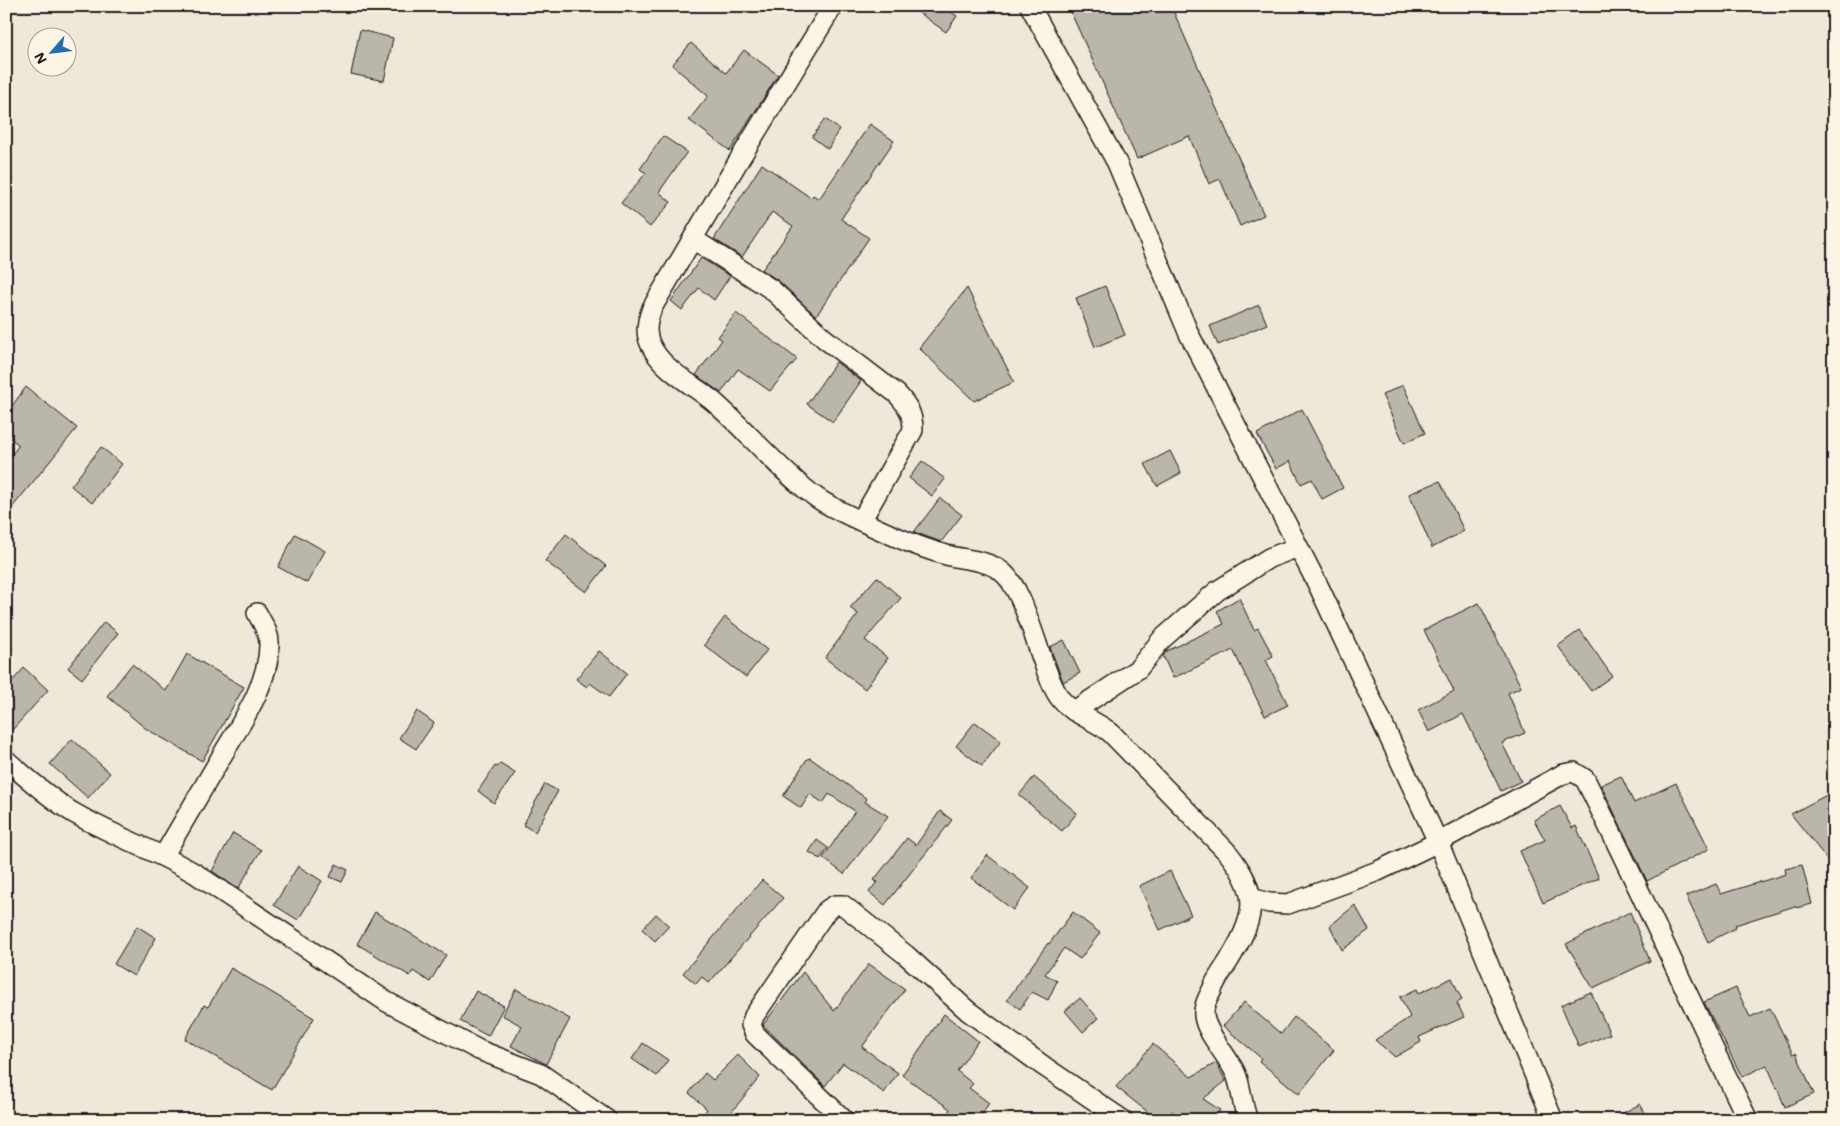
<svg xmlns="http://www.w3.org/2000/svg" width="1840" height="1126" viewBox="0 0 1840 1126" font-family="Mali,sans-serif">
	<rect width="100%" height="100%" fill="#eee8d9"/>
	<filter id="ink" filterUnits="userSpaceOnUse"><feTurbulence type="fractalNoise" baseFrequency=".02" numOctaves="2"/><feDisplacementMap in="SourceGraphic" scale="10" xChannelSelector="R" yChannelSelector="G"/><feConvolveMatrix kernelMatrix="1 2 1 2 8 2 1 2 1" color-interpolation-filters="sRGB"/></filter>
	<g filter="url(#ink)">
		<g fill="#bab6aa" stroke="#1c1c1c">
			<path d="M 909,6 L 942,6 L 957,16 L 946,32 Z"/>
			<path d="M 1068,6 L 1171,6 L 1264,215 L 1240,226 L 1220,179 L 1209,184 L 1189,136 L 1137,159 Z"/>
			<path d="M 360,30 L 393,38 L 384,81 L 351,74 Z"/>
			<path d="M 691,43 L 726,73 L 744,50 L 778,75 L 730,151 L 689,120 L 708,96 L 672,65 Z"/>
			<path d="M 825,119 L 839,129 L 828,149 L 812,137 Z"/>
			<path d="M 870,124 L 894,141 L 841,219 L 869,238 L 816,316 L 779,281 L 762,270 L 793,226 L 772,212 L 742,257 L 714,239 L 762,164 L 811,198 L 813,195 L 819,199 Z"/>
			<path d="M 663,136 L 687,152 L 659,192 L 671,202 L 650,227 L 621,203 L 646,173 L 640,169 Z"/>
			<path d="M 701,258 L 730,276 L 714,300 L 699,288 L 682,310 L 671,301 Z"/>
			<path d="M 1105,286 L 1125,335 L 1095,347 L 1076,298 Z"/>
			<path d="M 967,288 L 1014,382 L 974,401 L 919,348 Z"/>
			<path d="M 1259,305 L 1267,324 L 1218,345 L 1210,326 Z"/>
			<path d="M 736,313 L 797,359 L 770,391 L 738,369 L 721,393 L 696,375 L 722,340 L 718,337 Z"/>
			<path d="M 836,362 L 861,381 L 833,422 L 807,404 Z"/>
			<path d="M 1403,385 L 1425,433 L 1404,443 L 1382,395 Z"/>
			<path d="M 26,387 L 77,428 L 6,515 L 6,462 L 19,445 L 6,435 L 6,414 Z"/>
			<path d="M 1302,409 L 1343,488 L 1322,499 L 1312,479 L 1301,484 L 1290,461 L 1276,469 L 1257,434 Z"/>
			<path d="M 101,447 L 122,464 L 92,503 L 71,486 Z"/>
			<path d="M 1170,451 L 1181,473 L 1157,486 L 1145,464 Z"/>
			<path d="M 922,461 L 945,479 L 932,496 L 909,478 Z"/>
			<path d="M 1440,481 L 1464,531 L 1432,548 L 1409,494 Z"/>
			<path d="M 940,498 L 962,515 L 941,542 L 914,532 Z"/>
			<path d="M 295,534 L 325,551 L 307,583 L 278,567 Z"/>
			<path d="M 566,534 L 606,566 L 586,592 L 545,561 Z"/>
			<path d="M 877,577 L 901,598 L 865,640 L 888,658 L 865,689 L 825,658 L 858,614 L 850,608 Z"/>
			<path d="M 1239,598 L 1254,630 L 1258,628 L 1273,656 L 1266,660 L 1288,705 L 1265,716 L 1233,650 L 1173,678 L 1163,656 L 1167,651 L 1224,624 L 1217,611 Z"/>
			<path d="M 1479,603 L 1521,687 L 1508,693 L 1525,733 L 1502,743 L 1521,781 L 1501,791 L 1463,714 L 1429,732 L 1418,710 L 1454,691 L 1424,630 Z"/>
			<path d="M 725,617 L 767,650 L 746,677 L 704,645 Z"/>
			<path d="M 104,622 L 118,633 L 82,679 L 68,668 Z"/>
			<path d="M 1580,630 L 1612,676 L 1591,691 L 1558,646 Z"/>
			<path d="M 1064,640 L 1080,673 L 1063,682 L 1050,647 Z"/>
			<path d="M 599,651 L 627,673 L 609,697 L 590,683 L 587,687 L 576,679 Z"/>
			<path d="M 187,654 L 244,687 L 202,761 L 145,728 L 107,696 L 132,664 L 166,691 Z"/>
			<path d="M 24,668 L 48,690 L 6,737 L 6,688 Z"/>
			<path d="M 417,711 L 434,723 L 416,749 L 399,738 Z"/>
			<path d="M 975,722 L 1001,741 L 982,766 L 956,746 Z"/>
			<path d="M 72,739 L 110,773 L 88,798 L 50,764 Z"/>
			<path d="M 810,758 L 867,799 L 865,802 L 888,816 L 844,874 L 823,858 L 855,811 L 829,794 L 823,803 L 810,794 L 801,808 L 783,796 L 807,759 Z"/>
			<path d="M 500,764 L 515,773 L 494,803 L 478,791 L 495,766 L 497,767 Z"/>
			<path d="M 1621,776 L 1634,803 L 1676,783 L 1709,849 L 1647,881 L 1601,785 Z"/>
			<path d="M 1034,777 L 1077,813 L 1062,831 L 1019,795 Z"/>
			<path d="M 545,784 L 558,791 L 535,832 L 523,825 Z"/>
			<path d="M 1834,791 L 1834,868 L 1791,814 Z"/>
			<path d="M 1560,806 L 1572,828 L 1576,826 L 1599,878 L 1543,903 L 1520,851 L 1545,840 L 1534,820 Z"/>
			<path d="M 940,811 L 952,820 L 885,905 L 869,892 L 877,882 L 874,880 L 907,838 L 916,845 Z"/>
			<path d="M 233,833 L 261,850 L 238,889 L 212,871 Z"/>
			<path d="M 817,840 L 828,848 L 820,859 L 809,852 Z"/>
			<path d="M 987,855 L 1030,888 L 1013,910 L 971,878 Z"/>
			<path d="M 336,864 L 348,870 L 342,882 L 330,877 Z"/>
			<path d="M 1802,865 L 1812,904 L 1796,908 L 1795,906 L 1735,925 L 1736,928 L 1708,942 L 1686,896 L 1716,884 L 1721,894 L 1786,874 L 1785,869 Z"/>
			<path d="M 298,866 L 322,881 L 298,920 L 274,905 Z"/>
			<path d="M 1170,871 L 1191,915 L 1160,930 L 1139,886 Z"/>
			<path d="M 762,880 L 783,898 L 709,983 L 702,977 L 696,984 L 683,973 Z"/>
			<path d="M 1355,905 L 1369,930 L 1342,950 L 1330,926 Z"/>
			<path d="M 375,912 L 446,955 L 430,982 L 413,971 L 410,976 L 357,944 Z"/>
			<path d="M 1073,912 L 1100,933 L 1080,959 L 1064,948 L 1045,974 L 1057,981 L 1048,1000 L 1032,992 L 1020,1009 L 1007,1000 L 1048,943 L 1049,944 Z"/>
			<path d="M 1630,912 L 1650,961 L 1593,988 L 1566,944 Z"/>
			<path d="M 656,914 L 669,926 L 655,941 L 642,929 Z"/>
			<path d="M 137,926 L 156,938 L 134,976 L 114,964 Z"/>
			<path d="M 869,964 L 905,989 L 862,1047 L 898,1073 L 884,1093 L 843,1063 L 825,1086 L 763,1025 L 803,972 L 834,1011 Z"/>
			<path d="M 231,968 L 314,1018 L 272,1090 L 185,1039 L 204,1005 L 208,1007 Z"/>
			<path d="M 1452,978 L 1462,1000 L 1457,1003 L 1464,1017 L 1419,1037 L 1421,1042 L 1395,1057 L 1375,1040 L 1410,1017 L 1400,997 L 1417,989 L 1419,993 Z"/>
			<path d="M 1736,988 L 1750,1017 L 1770,1008 L 1793,1054 L 1796,1053 L 1814,1094 L 1785,1107 L 1767,1065 L 1742,1077 L 1704,1002 Z"/>
			<path d="M 516,989 L 570,1019 L 546,1064 L 511,1046 L 522,1026 L 502,1015 Z"/>
			<path d="M 476,991 L 504,1006 L 488,1036 L 460,1021 Z"/>
			<path d="M 1591,992 L 1610,1034 L 1579,1047 L 1561,1005 Z"/>
			<path d="M 1080,998 L 1098,1018 L 1083,1032 L 1065,1011 Z"/>
			<path d="M 1244,1002 L 1281,1034 L 1294,1017 L 1334,1050 L 1299,1094 L 1259,1061 L 1261,1058 L 1223,1026 Z"/>
			<path d="M 944,1014 L 978,1041 L 957,1071 L 973,1084 L 969,1088 L 989,1103 L 978,1120 L 943,1120 L 950,1109 L 902,1075 Z"/>
			<path d="M 643,1043 L 668,1060 L 657,1076 L 632,1059 Z"/>
			<path d="M 1153,1044 L 1191,1077 L 1216,1063 L 1226,1081 L 1203,1099 L 1220,1110 L 1214,1120 L 1186,1120 L 1172,1111 L 1166,1120 L 1158,1120 L 1116,1087 Z"/>
			<path d="M 738,1055 L 760,1077 L 725,1120 L 699,1120 L 707,1109 L 689,1093 L 705,1073 L 713,1080 Z"/>
			<path d="M 1640,1104 L 1649,1120 L 1610,1120 Z"/>
		</g>
		<g fill="none" stroke-linecap="round" stroke-linejoin="round">
			<defs>
				<g id="minor">
					<path d="M 833,6 L 739,160 L 652,308 C 646,324 644,335 654,351 C 667,372 695,386 714,402 C 747,431 779,470 813,495 C 827,506 846,514 863,522 C 889,534 915,546 943,554 C 961,560 986,559 1001,571 C 1027,590 1039,667 1059,697 C 1070,713 1095,720 1111,733 L 1228,853 C 1259,892 1257,914 1231,957 C 1225,968 1216,978 1212,990 C 1208,997 1203,1007 1204,1015 C 1205,1032 1227,1055 1235,1072 C 1242,1086 1241,1104 1248,1120"/>
					<path d="M 1030,6 L 1117,163 L 1189,334 L 1319,587 L 1438,842 L 1553,1120"/>
					<path d="M 693,239 L 771,289 L 825,339 L 897,394 C 908,406 913,414 913,430 L 861,521"/>
					<path d="M 1074,711 L 1138,669 L 1162,639 L 1217,591 L 1269,558 L 1298,547"/>
					<path d="M 6,760 C 27,778 48,797 72,812 C 111,835 155,850 196,874 L 387,1002 L 479,1050 L 541,1074 L 607,1120"/>
					<path d="M 164,855 C 183,823 201,791 220,759 C 239,726 269,685 269,645 C 270,633 262,623 257,613"/>
					<path d="M 1251,898 L 1269,903 L 1288,904 L 1378,871 L 1438,842 L 1563,774 L 1574,772 L 1585,779 C 1642,892 1692,1007 1748,1120"/>
					<path d="M 844,1120 L 755,1034 L 751,1025 L 754,1016 L 827,910 L 835,905 L 843,905 L 906,955 L 968,1011 L 1045,1067 L 1123,1120"/>
				</g>
			</defs>
			<use href="#minor" stroke="#1c1c1c" stroke-width="22"/>
			<use href="#minor" stroke="#fcf5e5" stroke-width="19"/>
		</g>
	</g>
	<rect width="1840" height="1126" fill="none" stroke="#fcf5e5" stroke-width="25"/>
	<rect x="12" y="12" width="1815" height="1101" fill="none" stroke="#1c1c1c" stroke-width="2" filter="url(#ink)"/>
	<g transform="translate(52 52) rotate(242)"><circle r="24" fill="#fcf5e5" stroke="#a29e95"/>
	<path d="M0-4L9 19L0 12L-9 19Z" fill="#1f6fb2"/>
	<text y="-8" font-size="14" font-weight="bold" text-anchor="middle" fill="#1c1c1c">N</text>
	</g>
</svg>
